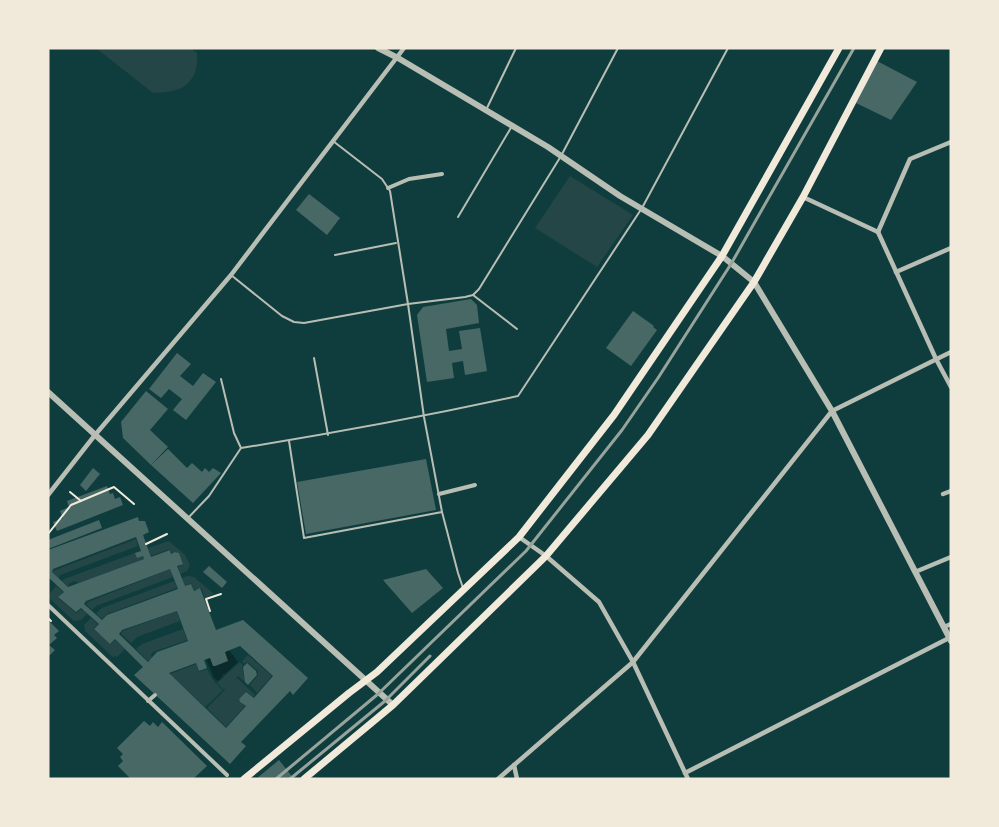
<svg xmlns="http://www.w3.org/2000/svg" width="999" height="827" viewBox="0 0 999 827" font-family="Georgia,serif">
	<rect width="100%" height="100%" fill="#0f3d3e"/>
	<g fill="#244646">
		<path d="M 96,48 L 190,48 L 197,53 C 199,71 191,88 172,91 C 165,93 160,92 153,93 Z"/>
		<path d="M 570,176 L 633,215 L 597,267 L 535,228 Z"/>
		<path d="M 136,539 L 138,546 L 60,575 L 59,578 L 52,572 L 53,571 Z"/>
		<path d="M 169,541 L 185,555 L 190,565 L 187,571 L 180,574 L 178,567 L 183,563 L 178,552 L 172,553 L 170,549 L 151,556 L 148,548 Z"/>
		<path d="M 135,553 L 142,556 L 144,559 L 79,583 L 75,581 L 70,583 L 68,586 L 62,581 L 64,579 Z"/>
		<path d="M 170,569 L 173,577 L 96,606 L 92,610 L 86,604 L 88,602 Z"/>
		<path d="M 188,576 L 194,577 L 214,594 L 205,598 L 201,588 L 194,590 L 191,583 L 185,586 L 182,578 Z"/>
		<path d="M 174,581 L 177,588 L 107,614 L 102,619 L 96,613 L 102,608 Z"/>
		<path d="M 56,586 L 63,592 L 58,598 L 75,612 L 77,613 L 81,609 L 87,614 L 81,620 L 74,621 L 49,598 L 50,593 Z"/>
		<path d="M 177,611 L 180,621 L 137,637 L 131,643 L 121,634 L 122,631 Z"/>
		<path d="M 91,618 L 98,624 L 93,629 L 111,644 L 115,640 L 125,649 L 118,656 L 113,657 L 85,631 L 84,625 Z"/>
		<path d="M 183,629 L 187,640 L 153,652 L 151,655 L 152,658 L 148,661 L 136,649 L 142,644 Z"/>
		<path d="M 248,655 L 272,676 L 257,693 L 250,685 L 258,675 L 258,671 L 247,662 L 244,664 L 242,661 Z"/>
		<path d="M 240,662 L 243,665 L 242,667 L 245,682 L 238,676 L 234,680 L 237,678 L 255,695 L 254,697 L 246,692 L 239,699 L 240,702 L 245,706 L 226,727 L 207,708 L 229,686 L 224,690 L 217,683 Z"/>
		<path d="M 196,664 L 199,672 L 207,669 C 212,679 215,683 223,690 L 205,707 L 170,674 Z"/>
	</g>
	<path fill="#0a2a2b" d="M 229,650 L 238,662 L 225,674 L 223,674 L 223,676 L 218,681 L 214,678 L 206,659 L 210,658 L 213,665 L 216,666 L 227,661 L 225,652 Z"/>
	<g fill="#486865" fill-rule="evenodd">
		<path d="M 877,61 L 917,82 L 891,120 L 856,103 Z"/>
		<path d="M 309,194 L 340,218 L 327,235 L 296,210 Z"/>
		<path d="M 471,299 L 477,305 L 479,323 L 446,329 L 449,351 L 462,349 L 459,331 L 480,328 L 487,371 L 465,375 L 463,361 L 452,363 L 454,378 L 427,382 L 417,315 L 423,307 Z"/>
		<path d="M 633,311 L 654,326 L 653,327 L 657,330 L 631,366 L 606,348 Z"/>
		<path d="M 177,353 L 191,364 L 180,376 L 193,386 L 203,373 L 216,382 L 186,420 L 173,410 L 182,399 L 169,389 L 161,398 L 149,389 Z"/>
		<path d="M 146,391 L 168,409 L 150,430 L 168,447 L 151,465 L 123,438 L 121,422 Z"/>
		<path d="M 168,449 L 187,468 L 192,463 L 202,472 L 205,468 L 209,472 L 213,468 L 221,473 L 193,503 L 151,465 Z"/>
		<path d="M 426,459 L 436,510 L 306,534 L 297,482 Z"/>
		<path d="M 93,468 L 100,474 L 86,491 L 80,485 Z"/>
		<path d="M 107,486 L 110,494 L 113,493 L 115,499 L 120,497 L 123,505 L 57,531 L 53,522 L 63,518 L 60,511 L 69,507 L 67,501 Z"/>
		<path d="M 138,517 L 139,521 L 145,521 L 149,532 L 143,535 L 151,557 L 170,550 L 171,554 L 175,552 L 179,553 L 183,564 L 177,566 L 185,586 L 191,584 L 194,591 L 200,588 L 216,630 L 243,620 L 308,678 L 293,695 L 290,691 L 241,742 L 246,746 L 230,764 L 134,675 L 143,667 L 115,639 L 110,644 L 94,629 L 99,624 L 81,608 L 76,612 L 58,597 L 64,592 L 48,577 L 48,550 ZM 136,537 L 141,551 L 135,553 L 137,558 L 143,556 L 144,559 L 68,587 L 52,572 L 53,569 ZM 170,569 L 178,589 L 107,615 L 102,620 L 84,604 L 86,601 ZM 177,611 L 188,641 L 157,652 L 148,662 L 119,634 L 122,630 ZM 240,646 L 273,676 L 254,698 L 246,692 L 239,699 L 240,702 L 246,706 L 226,728 L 169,673 L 196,663 L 199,671 L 207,668 L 204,660 L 210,658 L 213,666 L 215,666 L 228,661 L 225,652 Z"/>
		<path d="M 99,520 L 102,528 L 48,549 L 48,540 Z"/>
		<path d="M 209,566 L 227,582 L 222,588 L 203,572 Z"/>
		<path d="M 426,569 L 443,588 L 412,613 L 383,580 Z"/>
		<path d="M 48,620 L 59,631 L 54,635 L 57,638 L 49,645 L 55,650 L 48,657 Z"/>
		<path d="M 247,663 L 256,671 L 257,675 L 248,685 L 245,682 L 243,667 Z"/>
		<path d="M 144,721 L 150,726 L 153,722 L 158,727 L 162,722 L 207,766 L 193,779 L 131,779 L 118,766 L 123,761 L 120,757 L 123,754 L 117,748 Z"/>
		<path d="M 279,760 L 294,779 L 256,779 Z"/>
	</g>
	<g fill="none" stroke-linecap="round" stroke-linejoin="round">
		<g stroke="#f1e9da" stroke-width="2">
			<path d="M 70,492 L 81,501"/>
			<path d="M 48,534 L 71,505 L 114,487 L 134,504"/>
			<path d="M 146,544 L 167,534"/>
			<path d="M 210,611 L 206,599 L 221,594"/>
			<path d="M 48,618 L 51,621"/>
		</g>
		<g stroke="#b8beb3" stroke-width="2">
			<path d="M 487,108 L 516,48"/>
			<path d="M 333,141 L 382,179 L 390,191 L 408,304 L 424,417 L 442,512 L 458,573 L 463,588"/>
			<path d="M 458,217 L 512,126"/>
			<path d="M 335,255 L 396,243"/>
			<path d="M 231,275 L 282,316 L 294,322 L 304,323 L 408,304 L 465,297 L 473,295 L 479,289 L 561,156 L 618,48"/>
			<path d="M 473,295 L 517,329"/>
			<path d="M 314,358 L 328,435"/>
			<path d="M 221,379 L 234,433 L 241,448"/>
			<path d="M 289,441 L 304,538 L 442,512"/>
			<path d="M 188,518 L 209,496 L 241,448 C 334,433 426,416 518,396 L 642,208 L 728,48"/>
		</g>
		<g stroke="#b8beb3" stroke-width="4">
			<path d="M 388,188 L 409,179 L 442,174"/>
			<path d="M 439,494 L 475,485"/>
			<path d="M 48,605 L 227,775"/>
			<path d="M 148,701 L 155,695"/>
		</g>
		<g stroke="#b8beb3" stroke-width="4.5">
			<path d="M 803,197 L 878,232"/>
			<path d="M 878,232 L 936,359 L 951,387"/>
			<path d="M 878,232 L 910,159 L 951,142"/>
			<path d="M 896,272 L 951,248"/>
			<path d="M 943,494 L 951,491"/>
			<path d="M 48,495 L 95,435 L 231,275 L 404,48"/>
			<path d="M 519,537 L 546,556 L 599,602 L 633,662 L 688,779"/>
			<path d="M 915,572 L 951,557"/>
			<path d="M 944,627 L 951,624"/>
			<path d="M 514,765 L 517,779"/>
			<path d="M 685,773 L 949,638"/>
			<path d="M 498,779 L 633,662 L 832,411 L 951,352"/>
		</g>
		<g stroke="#b8beb3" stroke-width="6">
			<path d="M 378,48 L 398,58 L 548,147 L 620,196 L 722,256 L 754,282 L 832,411 L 951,641"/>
			<path d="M 48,392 L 393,705"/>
		</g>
		<g stroke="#f1e9da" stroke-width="7">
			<path d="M 244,779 L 349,693 L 377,672 L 519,537 L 614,415 L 722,256 L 839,48"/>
			<path d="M 304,779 L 393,705 L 546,556 L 648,435 L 754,282 L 803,197 L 881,48"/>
		</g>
		<g stroke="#97a49c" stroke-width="3">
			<path d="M 276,779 L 378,694 L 526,551 L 622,430 L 658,378 L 731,264 L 854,48"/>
			<path d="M 290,779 L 385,701 L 430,656"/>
		</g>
	</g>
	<rect width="999" height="827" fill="none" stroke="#f1e9da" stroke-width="99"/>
</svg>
